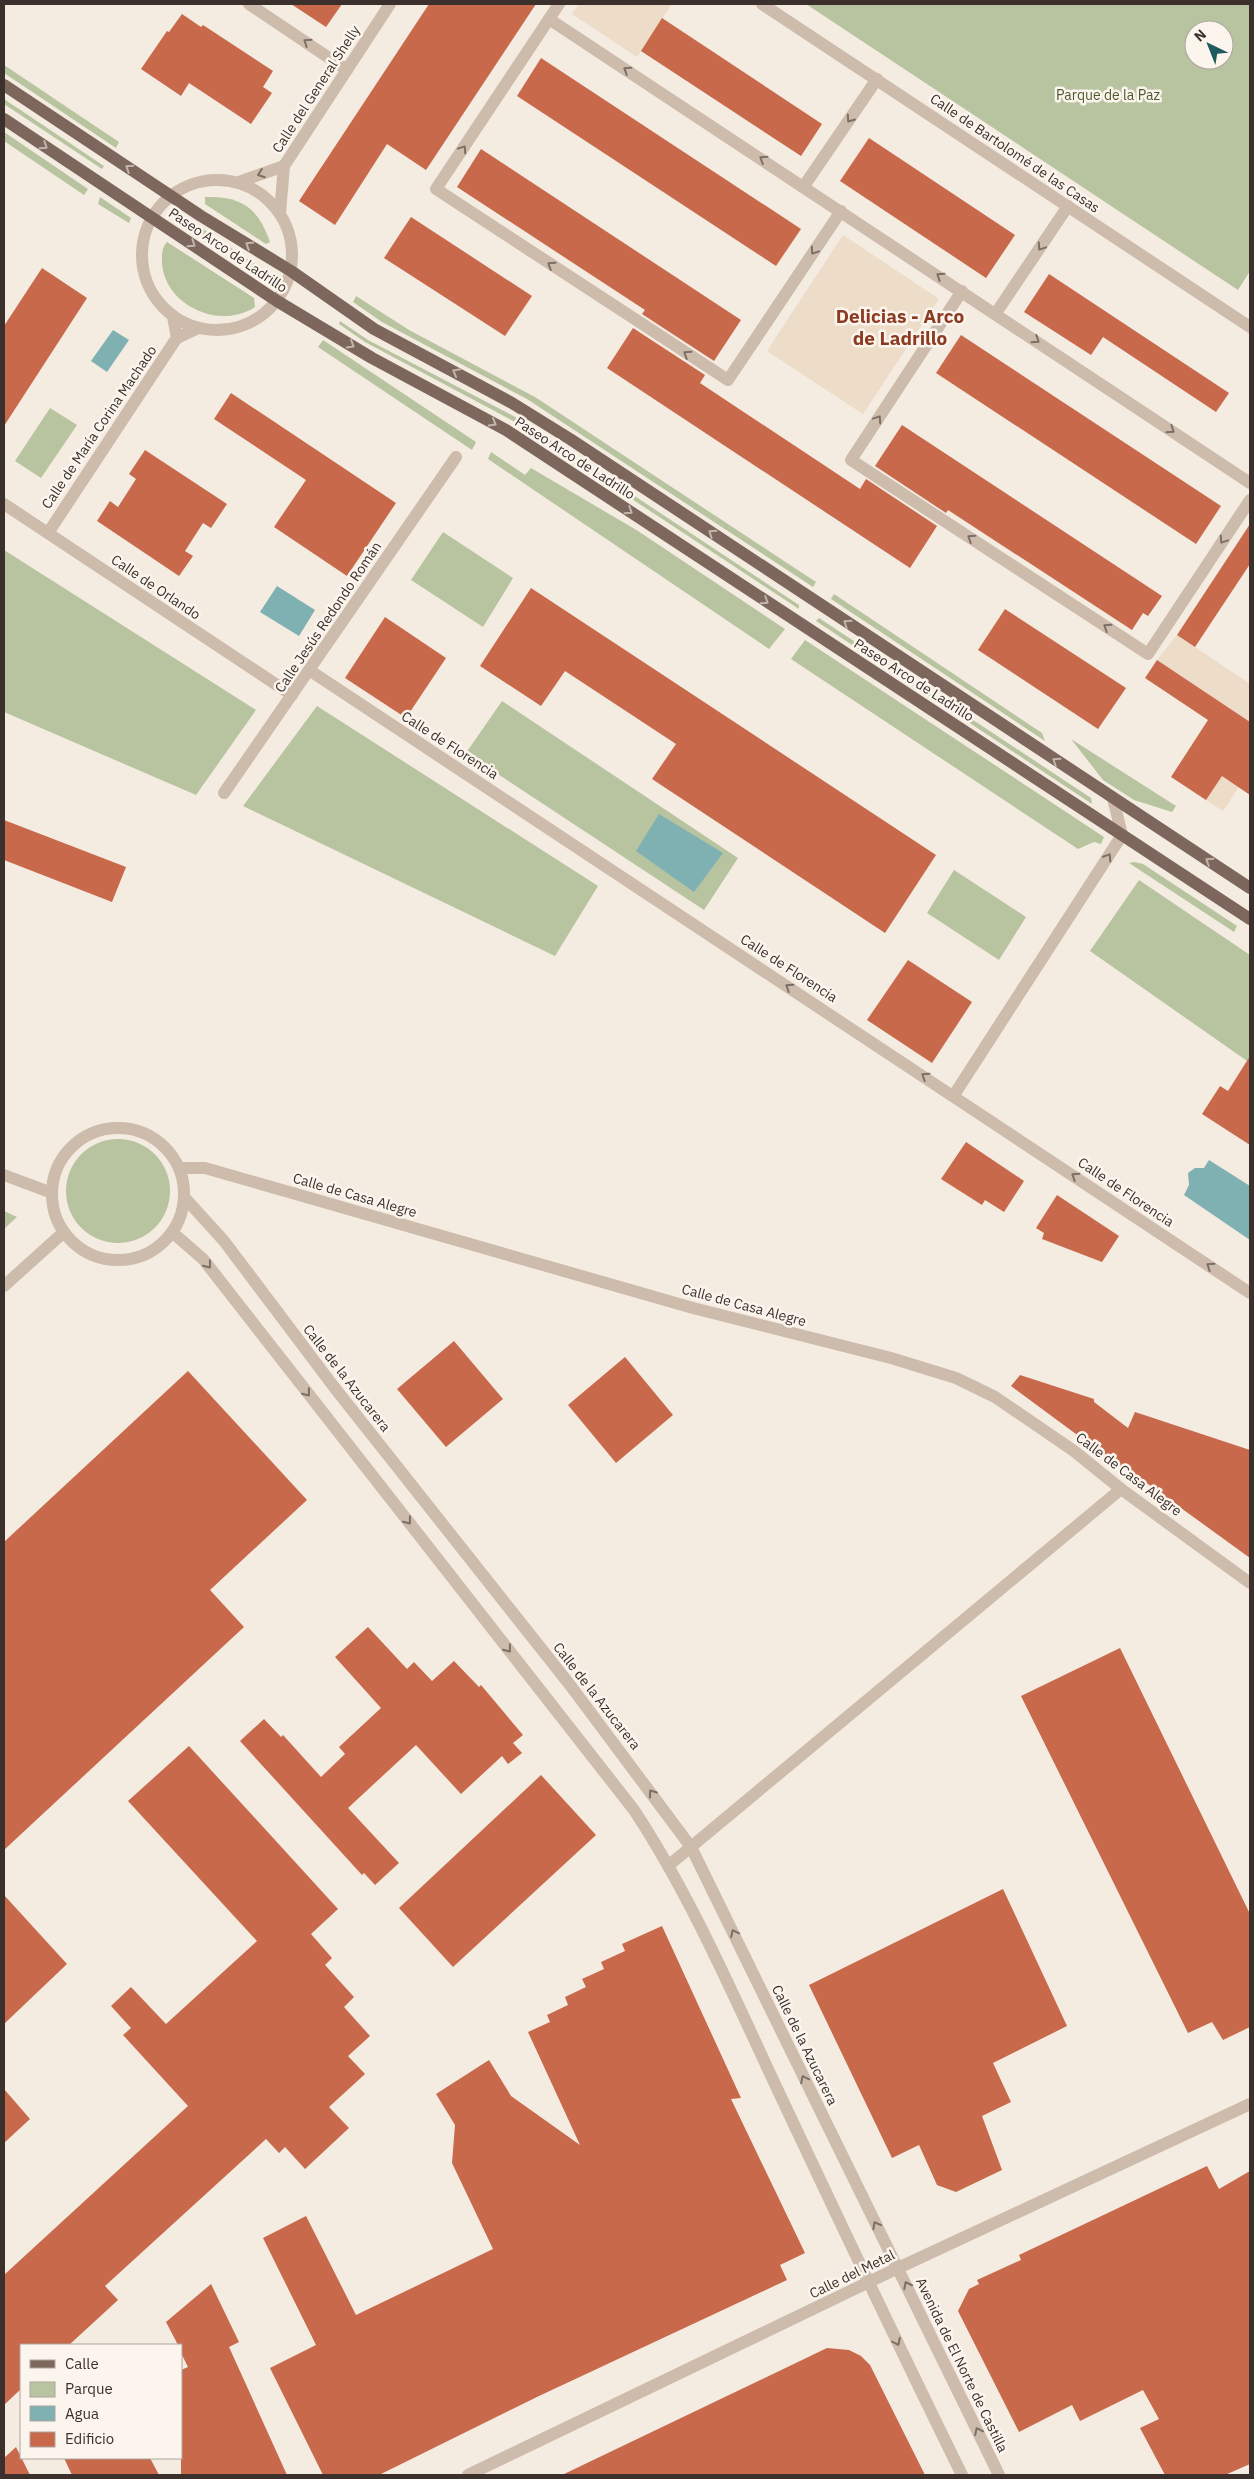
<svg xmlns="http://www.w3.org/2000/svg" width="1254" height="2479" viewBox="0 0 1254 2479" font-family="'IBM Plex Sans',sans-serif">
	<rect width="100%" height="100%" fill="#f4ebe1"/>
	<g fill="#b8c4a0" fill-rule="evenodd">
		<path d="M 806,4 L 1250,4 L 1250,271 L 1238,290 ZM 1194,30 L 1224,30 L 1224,60 L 1194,60 Z"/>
		<path d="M 4,65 L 119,142 L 116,148 L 4,73 Z"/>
		<path d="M 4,99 L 104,166 L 102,169 L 4,104 Z"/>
		<path d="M 4,132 L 88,189 L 84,195 L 4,141 Z"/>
		<path d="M 100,197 L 131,218 L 129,223 L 98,204 Z"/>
		<path d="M 205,197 C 242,196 258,208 270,242 L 266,244 L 205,204 Z"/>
		<path d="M 181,214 L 256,265 L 263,276 L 186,227 Z"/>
		<path d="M 167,242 L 254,298 L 255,307 C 221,330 166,307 162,264 C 162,256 161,249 167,242 Z"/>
		<path d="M 356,296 L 409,330 L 535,397 L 816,582 L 813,587 L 527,399 L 382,322 L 353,302 Z"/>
		<path d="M 340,321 L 368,340 L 517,418 L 799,605 L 799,609 L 515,422 L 365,342 L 339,324 Z"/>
		<path d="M 323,340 L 476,442 L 472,450 L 318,347 Z"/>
		<path d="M 50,408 L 77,425 L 41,478 L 15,461 Z"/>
		<path d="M 491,452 L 525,475 L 531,468 L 638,531 L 785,629 L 769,649 L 488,459 Z"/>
		<path d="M 443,532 L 513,578 L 483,627 L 411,580 Z"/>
		<path d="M 4,550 L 256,710 L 196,795 L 4,712 Z"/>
		<path d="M 834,594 L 1042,733 L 1045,741 L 831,599 Z"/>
		<path d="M 819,618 L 1091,798 L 1092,804 L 816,621 Z"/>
		<path d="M 805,640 L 1104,837 L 1101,844 L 1094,842 L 1078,849 L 791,659 Z"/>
		<path d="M 502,701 L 738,858 L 704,910 L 466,753 Z"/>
		<path d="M 317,706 L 598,886 L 555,956 L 243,806 Z"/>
		<path d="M 1071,739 L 1176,806 L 1172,812 L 1134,800 L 1103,780 Z"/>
		<path d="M 1134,862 L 1143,864 L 1237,926 L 1234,932 L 1129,863 Z"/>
		<path d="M 954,870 L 1026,917 L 999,960 L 927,913 Z"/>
		<path d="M 1139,880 L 1250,955 L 1250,1063 L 1090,951 Z"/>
		<circle cx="118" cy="1191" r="52"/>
		<path d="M 4,1211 L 17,1217 L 4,1229 Z"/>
	</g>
	<g fill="#ecdcc8">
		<path d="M 579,4 L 672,4 L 637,57 L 572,14 Z"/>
		<path d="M 843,235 L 939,299 L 863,414 L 767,351 Z"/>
		<path d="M 1177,635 L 1250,684 L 1250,722 L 1157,660 Z"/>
		<path d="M 1250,733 L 1250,770 L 1223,811 L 1206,800 Z"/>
	</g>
	<g fill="#7fb0b2">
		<path d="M 113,330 L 129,340 L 107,372 L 91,361 Z"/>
		<path d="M 277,586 L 315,610 L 299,636 L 260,612 Z"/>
		<path d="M 659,814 L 723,853 L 694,892 L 636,851 Z"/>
		<path d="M 1209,1160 L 1250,1186 L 1250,1240 L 1184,1195 L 1189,1185 L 1188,1173 L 1195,1168 L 1204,1168 Z"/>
	</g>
	<g fill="#c8694b">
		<path d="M 291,4 L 342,4 L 326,27 Z"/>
		<path d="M 429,4 L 536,4 L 426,170 L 387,144 L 335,225 L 299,201 Z"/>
		<path d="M 182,14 L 201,27 L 203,25 L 273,71 L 263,87 L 272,93 L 251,124 L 189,83 L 181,96 L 141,69 L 167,31 L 169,32 Z"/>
		<path d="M 662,18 L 822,124 L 801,156 L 641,51 Z"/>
		<path d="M 541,58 L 801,229 L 776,266 L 517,96 Z"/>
		<path d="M 869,138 L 1015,235 L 986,278 L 840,181 Z"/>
		<path d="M 481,149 L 741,320 L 714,361 L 642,314 L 645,310 L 457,187 Z"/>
		<path d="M 411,217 L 532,296 L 505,336 L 384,258 Z"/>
		<path d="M 42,268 L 87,298 L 4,426 L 4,326 Z"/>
		<path d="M 1049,274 L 1229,393 L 1216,412 L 1103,337 L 1091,355 L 1024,312 Z"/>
		<path d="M 633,328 L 705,375 L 700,383 L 860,489 L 866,479 L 937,526 L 910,568 L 607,368 Z"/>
		<path d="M 961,335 L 1221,506 L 1196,544 L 936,373 Z"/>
		<path d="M 231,393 L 396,503 L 347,576 L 274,527 L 306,480 L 214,419 Z"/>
		<path d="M 902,425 L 1162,596 L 1148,616 L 1143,613 L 1132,630 L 948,510 L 946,513 L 875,466 Z"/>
		<path d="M 145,450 L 227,504 L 211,528 L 203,523 L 185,551 L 193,556 L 179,576 L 97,521 L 110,501 L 118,507 L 136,479 L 129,474 Z"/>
		<path d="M 1250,524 L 1250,564 L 1195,647 L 1177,635 Z"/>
		<path d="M 531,588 L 936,855 L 885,933 L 652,779 L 676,744 L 565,671 L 541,706 L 480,666 Z"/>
		<path d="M 1005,609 L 1126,688 L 1098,729 L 978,650 Z"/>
		<path d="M 385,617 L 446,658 L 406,718 L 345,678 Z"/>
		<path d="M 1157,660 L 1250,722 L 1250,795 L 1222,776 L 1206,800 L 1171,777 L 1208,720 L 1145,678 Z"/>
		<path d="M 4,820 L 126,867 L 112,902 L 4,860 Z"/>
		<path d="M 908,960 L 972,1002 L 932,1063 L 867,1020 Z"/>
		<path d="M 1250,1056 L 1250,1145 L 1202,1114 L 1220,1086 L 1228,1091 Z"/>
		<path d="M 966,1142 L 1024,1181 L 1004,1212 L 985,1200 L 982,1205 L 941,1179 Z"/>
		<path d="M 1057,1195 L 1119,1236 L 1102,1262 L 1042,1239 L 1044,1233 L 1036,1228 Z"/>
		<path d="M 454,1341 L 503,1399 L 446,1447 L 397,1389 Z"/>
		<path d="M 625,1357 L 673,1415 L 616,1463 L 568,1405 Z"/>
		<path d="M 188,1371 L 307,1500 L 210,1590 L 244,1627 L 4,1850 L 4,1542 Z"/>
		<path d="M 1020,1375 L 1094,1399 L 1094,1402 L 1128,1428 L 1135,1412 L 1250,1450 L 1250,1558 L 1123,1466 L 1122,1468 L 1011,1386 Z"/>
		<path d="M 368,1627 L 407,1669 L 414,1662 L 432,1681 L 454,1661 L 479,1687 L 481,1685 L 523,1735 L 513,1743 L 522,1753 L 508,1764 L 502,1756 L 461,1794 L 416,1745 L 348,1808 L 399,1863 L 375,1885 L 364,1873 L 362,1875 L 240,1741 L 264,1719 L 281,1737 L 283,1735 L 321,1777 L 345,1754 L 339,1747 L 381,1708 L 335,1657 Z"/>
		<path d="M 1120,1648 L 1250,1914 L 1250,2027 L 1223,2040 L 1212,2022 L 1188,2033 L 1021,1696 Z"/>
		<path d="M 189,1746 L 338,1909 L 311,1934 L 332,1958 L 325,1965 L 354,1997 L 344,2007 L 370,2036 L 348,2056 L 365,2074 L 329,2107 L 349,2128 L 305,2169 L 285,2147 L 279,2153 L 266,2139 L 105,2286 L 118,2300 L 69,2345 L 21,2345 L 21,2389 L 4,2405 L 4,2275 L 188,2106 L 123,2035 L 131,2028 L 111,2006 L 131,1987 L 166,2024 L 257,1941 L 128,1801 Z"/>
		<path d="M 541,1775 L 596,1835 L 453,1967 L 399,1908 Z"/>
		<path d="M 1003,1889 L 1067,2026 L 993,2063 L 1011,2102 L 982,2116 L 1002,2170 L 956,2192 L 937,2185 L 919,2145 L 892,2158 L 809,1985 Z"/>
		<path d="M 4,1895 L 67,1964 L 4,2024 Z"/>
		<path d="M 662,1926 L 741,2098 L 731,2099 L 805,2253 L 780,2265 L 787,2280 L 539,2396 L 379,2475 L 323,2475 L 270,2368 L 316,2345 L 263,2238 L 306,2216 L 356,2315 L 493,2249 L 452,2163 L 455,2125 L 436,2094 L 489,2060 L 511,2096 L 580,2145 L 528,2032 L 550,2022 L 547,2015 L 568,2005 L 565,1997 L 586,1987 L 582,1979 L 604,1969 L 601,1962 L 625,1951 L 622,1944 Z"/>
		<path d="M 4,2089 L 30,2119 L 4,2143 Z"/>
		<path d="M 1207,2166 L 1219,2189 L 1250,2171 L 1250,2464 L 1225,2475 L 1165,2475 L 1140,2428 L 1159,2419 L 1143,2390 L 1080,2421 L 1072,2405 L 1019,2432 L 958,2311 L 969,2289 L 979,2284 L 977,2280 L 1021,2260 L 1019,2255 Z"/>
		<path d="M 211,2284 L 239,2342 L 229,2347 L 287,2475 L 181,2475 L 181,2370 L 188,2367 L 181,2353 L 181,2345 L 178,2345 L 166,2322 Z"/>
		<path d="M 827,2348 L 849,2350 L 861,2356 L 870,2365 L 925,2475 L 562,2475 Z"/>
		<path d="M 16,2447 L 30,2475 L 4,2475 L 4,2458 Z"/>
		<path d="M 64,2458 L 150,2458 L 159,2475 L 72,2475 Z"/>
	</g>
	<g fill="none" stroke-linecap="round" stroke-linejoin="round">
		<g stroke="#cdbbac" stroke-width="12">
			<path d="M 249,4 L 347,70"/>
			<path d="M 559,4 L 436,189 L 728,380 L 841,211"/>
			<path d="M 762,4 L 1250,327"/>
			<path d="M 549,19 L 1250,483"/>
			<path d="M 804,186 L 877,79"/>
			<path d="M 962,291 L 851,460 L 1148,654 L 1250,500"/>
			<path d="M 996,313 L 1068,206"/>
			<path d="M 173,317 L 177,338"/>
			<path d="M 4,504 L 292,695"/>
			<path d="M 48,533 L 174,342 L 177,338 L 198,328"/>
			<path d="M 309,670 L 1250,1293"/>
			<path d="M 224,793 L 456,457"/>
			<path d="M 954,1095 L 1122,835 L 1113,798"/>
			<circle cx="118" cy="1194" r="66"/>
			<path d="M 179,1168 L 205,1168 L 693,1308 L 891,1358 L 956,1378 L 995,1397 L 1074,1451 L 1121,1489 L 1250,1583"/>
			<path d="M 4,1175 L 52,1193"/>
			<path d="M 185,1198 L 224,1241 L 334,1387 L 570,1685 L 691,1847 L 999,2475"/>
			<path d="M 172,1232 L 203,1259 L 634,1810 C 690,1895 731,1990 774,2082 C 836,2214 898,2345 962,2475"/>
			<path d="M 4,1286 L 64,1232"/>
			<path d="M 668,1866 L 1121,1489"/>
			<path d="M 468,2475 L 898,2268 L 1250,2104"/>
		</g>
		<g stroke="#cdbbac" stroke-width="12">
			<circle cx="217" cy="255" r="75"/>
			<path d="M 239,182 L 284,166"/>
			<path d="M 280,213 L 284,166 L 390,4"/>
		</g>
		<g stroke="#7d675c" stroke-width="12">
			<path d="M 4,85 L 201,216 L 291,271 L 374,329 L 512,403 L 570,439 L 1250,888"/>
			<path d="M 4,119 L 277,301 L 372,358 L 506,430 L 1250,919"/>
		</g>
	</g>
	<defs><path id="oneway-chevron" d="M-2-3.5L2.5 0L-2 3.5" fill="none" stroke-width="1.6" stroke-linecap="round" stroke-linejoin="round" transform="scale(1.25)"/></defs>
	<g stroke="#7d6f65">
		<use href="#oneway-chevron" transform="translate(307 42) rotate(-146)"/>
		<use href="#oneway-chevron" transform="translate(627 70) rotate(-147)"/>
		<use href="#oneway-chevron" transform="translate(850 119) rotate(125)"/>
		<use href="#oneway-chevron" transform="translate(463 149) rotate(-56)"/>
		<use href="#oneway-chevron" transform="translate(763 159) rotate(-147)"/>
		<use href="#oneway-chevron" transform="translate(261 174) rotate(160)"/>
		<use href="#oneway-chevron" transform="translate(1041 247) rotate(124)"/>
		<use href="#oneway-chevron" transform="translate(814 251) rotate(124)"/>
		<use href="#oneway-chevron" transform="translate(551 265) rotate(-147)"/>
		<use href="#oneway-chevron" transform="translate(940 276) rotate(-146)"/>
		<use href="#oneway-chevron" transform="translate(1036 340) rotate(34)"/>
		<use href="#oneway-chevron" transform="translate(687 354) rotate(-147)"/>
		<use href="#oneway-chevron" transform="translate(878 419) rotate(-56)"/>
		<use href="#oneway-chevron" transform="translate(1171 430) rotate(34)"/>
		<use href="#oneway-chevron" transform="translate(971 538) rotate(-147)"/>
		<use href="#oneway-chevron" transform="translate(1223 540) rotate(124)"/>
		<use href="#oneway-chevron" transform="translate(1107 627) rotate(-147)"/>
		<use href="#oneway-chevron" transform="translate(1108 857) rotate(-57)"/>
		<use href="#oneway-chevron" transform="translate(789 987) rotate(-147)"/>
		<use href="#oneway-chevron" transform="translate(925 1076) rotate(-147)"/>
		<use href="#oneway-chevron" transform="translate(1075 1176) rotate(-147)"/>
		<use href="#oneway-chevron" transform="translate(208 1265) rotate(52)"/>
		<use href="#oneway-chevron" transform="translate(1210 1266) rotate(-146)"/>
		<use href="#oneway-chevron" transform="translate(307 1393) rotate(52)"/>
		<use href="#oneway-chevron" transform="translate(408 1521) rotate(52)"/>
		<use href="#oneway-chevron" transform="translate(508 1649) rotate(52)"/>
		<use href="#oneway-chevron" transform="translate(652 1793) rotate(-126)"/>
		<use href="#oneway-chevron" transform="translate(734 1933) rotate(-116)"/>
		<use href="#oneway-chevron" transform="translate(804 2079) rotate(-116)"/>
		<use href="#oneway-chevron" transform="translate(876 2225) rotate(-118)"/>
		<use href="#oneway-chevron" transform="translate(907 2285) rotate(-117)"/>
		<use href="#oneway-chevron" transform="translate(897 2342) rotate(64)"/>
		<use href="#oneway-chevron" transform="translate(978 2431) rotate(-116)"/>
	</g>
	<g stroke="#c2b5ac">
		<use href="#oneway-chevron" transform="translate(44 146) rotate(33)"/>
		<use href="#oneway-chevron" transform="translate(129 168) rotate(-147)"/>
		<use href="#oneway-chevron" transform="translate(192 244) rotate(34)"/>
		<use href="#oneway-chevron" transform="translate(249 245) rotate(-148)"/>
		<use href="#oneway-chevron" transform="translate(351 345) rotate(31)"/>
		<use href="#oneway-chevron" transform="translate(456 372) rotate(-152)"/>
		<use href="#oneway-chevron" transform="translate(493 423) rotate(30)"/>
		<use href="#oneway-chevron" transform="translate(629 511) rotate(33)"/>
		<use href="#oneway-chevron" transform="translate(712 533) rotate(-146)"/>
		<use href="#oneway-chevron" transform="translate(765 601) rotate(33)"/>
		<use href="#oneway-chevron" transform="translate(847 623) rotate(-146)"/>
		<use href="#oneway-chevron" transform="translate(1056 761) rotate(-147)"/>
		<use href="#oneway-chevron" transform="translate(1209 861) rotate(-147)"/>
	</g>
	<g text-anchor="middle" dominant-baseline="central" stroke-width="5" stroke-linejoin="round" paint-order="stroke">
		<g font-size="14" fill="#3b302b" stroke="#fbf5ee">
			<text transform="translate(316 89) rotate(-57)">Calle del General Shelly</text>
			<text transform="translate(1015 153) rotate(34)">Calle de Bartolomé de las Casas</text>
			<text transform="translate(228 250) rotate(34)">Paseo Arco de Ladrillo</text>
			<text transform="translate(99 427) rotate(-56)">Calle de María Corina Machado</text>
			<text transform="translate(575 458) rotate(33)">Paseo Arco de Ladrillo</text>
			<text transform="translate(156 587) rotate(34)">Calle de Orlando</text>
			<text transform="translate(328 617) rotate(-56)">Calle Jesús Redondo Román</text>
			<text transform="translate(914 680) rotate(33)">Paseo Arco de Ladrillo</text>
			<text transform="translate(450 745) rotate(33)">Calle de Florencia</text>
			<text transform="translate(789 968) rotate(33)">Calle de Florencia</text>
			<text transform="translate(1126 1192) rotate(34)">Calle de Florencia</text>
			<text transform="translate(355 1195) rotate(16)">Calle de Casa Alegre</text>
			<text transform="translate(744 1305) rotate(15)">Calle de Casa Alegre</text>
			<text transform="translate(347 1378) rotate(52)">Calle de la Azucarera</text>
			<text transform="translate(1129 1474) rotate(37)">Calle de Casa Alegre</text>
			<text transform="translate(597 1696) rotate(52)">Calle de la Azucarera</text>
			<text transform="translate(805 2045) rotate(64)">Calle de la Azucarera</text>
			<text transform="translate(852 2274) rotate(-26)">Calle del Metal</text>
			<text transform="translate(962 2365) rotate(64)">Avenida de El Norte de Castilla</text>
		</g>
		<g font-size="14" fill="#4a5a2e" stroke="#fbf5ee">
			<text x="1108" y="95">Parque de la Paz</text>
		</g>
		<g font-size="19" font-weight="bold" fill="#8c3b22" stroke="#fbf5ee">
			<text x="900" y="316">Delicias - Arco<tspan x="900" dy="22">de Ladrillo</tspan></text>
		</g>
	</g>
	<rect width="1254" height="2479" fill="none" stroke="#3b302b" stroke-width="10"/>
	<rect x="20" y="2344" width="162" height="115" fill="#fbf5ee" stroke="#aea6a0"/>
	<rect x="30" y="2360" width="25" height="8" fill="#7d675c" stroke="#aea6a0"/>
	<text x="65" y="2369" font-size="15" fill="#3b302b">Calle</text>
	<rect x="30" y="2382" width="25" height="15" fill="#b8c4a0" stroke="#aea6a0"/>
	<text x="65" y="2394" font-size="15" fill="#3b302b">Parque</text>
	<rect x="30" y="2406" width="25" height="15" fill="#7fb0b2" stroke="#aea6a0"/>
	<text x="65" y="2419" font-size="15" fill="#3b302b">Agua</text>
	<rect x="30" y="2432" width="25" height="15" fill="#c8694b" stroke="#aea6a0"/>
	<text x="65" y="2444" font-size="15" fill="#3b302b">Edificio</text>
	<g transform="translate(1209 45) rotate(317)"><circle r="24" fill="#fbf5ee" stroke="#aea6a0"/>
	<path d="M0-4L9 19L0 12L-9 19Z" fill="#1f5a5e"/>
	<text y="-8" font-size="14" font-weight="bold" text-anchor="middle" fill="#3b302b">N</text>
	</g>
</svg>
